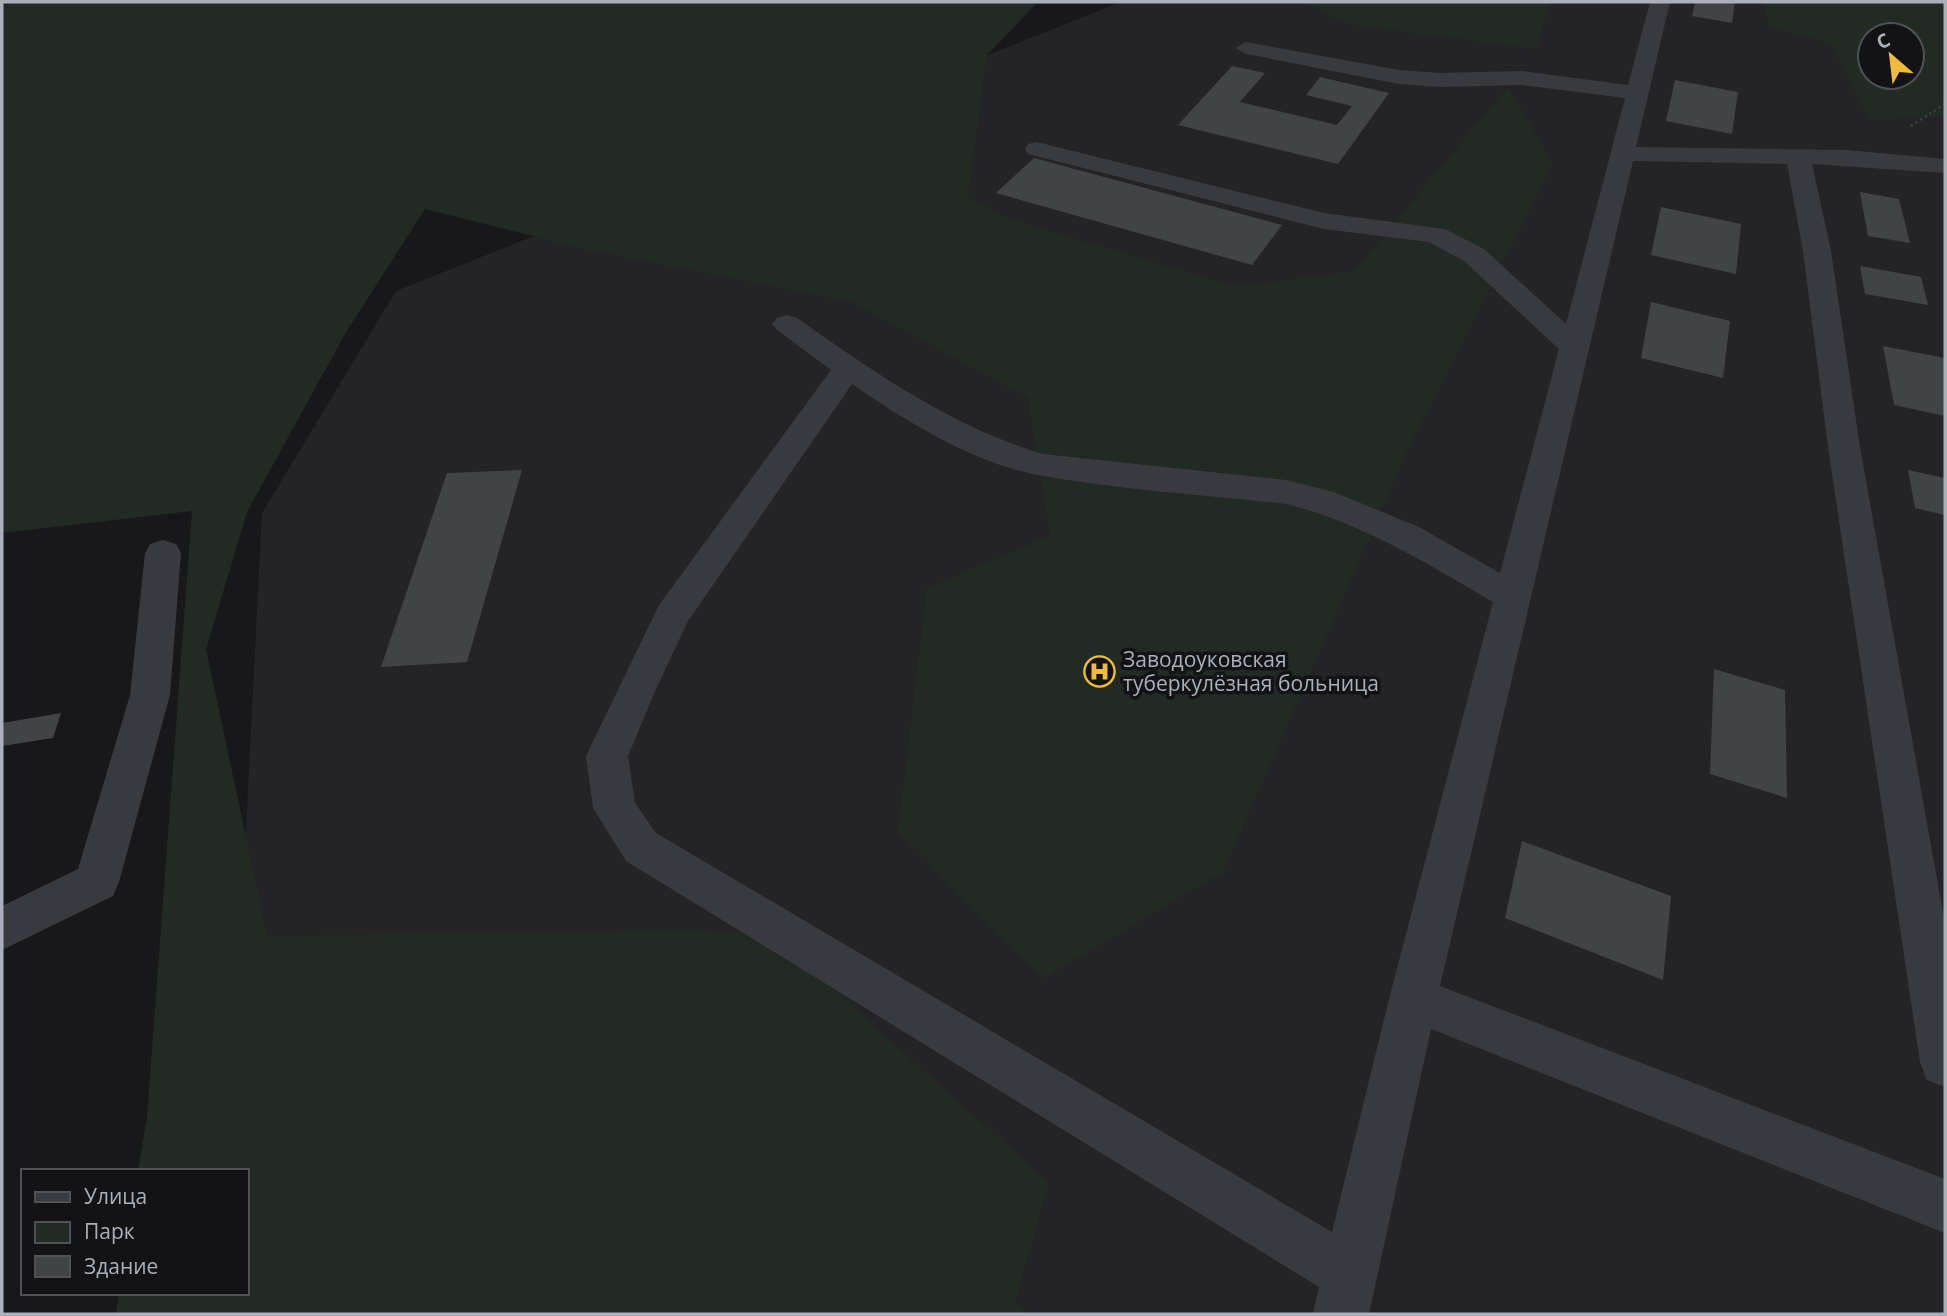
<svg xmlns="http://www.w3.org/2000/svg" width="1947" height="1316" viewBox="0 0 1947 1316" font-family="'Open Sans',sans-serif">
	<rect width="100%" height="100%" fill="#18181a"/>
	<path fill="#242427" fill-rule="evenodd" d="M 1121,2 L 1945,2 L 1945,1314 L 194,1314 L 247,1293 L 247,1171 L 209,1171 L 246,829 L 262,513 L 396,291 ZM 1870,35 L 1912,35 L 1912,77 L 1870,77 Z"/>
	<g fill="#222a24" fill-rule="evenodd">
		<path d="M 2,2 L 1038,2 L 987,55 L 968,196 L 1006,218 L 1237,287 L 1355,271 L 1508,87 L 1553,164 L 1407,452 L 1223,872 L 1044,978 L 898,831 L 927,588 L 1050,536 L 1028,398 L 852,302 L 589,250 L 425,209 L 345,334 L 247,512 L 206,649 L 267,936 L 680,930 L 770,933 L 1049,1183 L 1015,1301 L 1029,1314 L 116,1314 L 119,1293 L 247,1293 L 247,1171 L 138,1171 L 147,1117 L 192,511 L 2,533 Z"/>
		<path d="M 1306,2 L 1551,2 L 1536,49 L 1346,24 Z"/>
		<path d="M 1763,2 L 1945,2 L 1945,117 L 1870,120 L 1832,44 L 1769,26 ZM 1870,35 L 1912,35 L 1912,77 L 1870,77 Z"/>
	</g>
	<g fill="#424347">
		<path d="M 1695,2 L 1735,2 L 1732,23 L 1692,16 Z"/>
		<path d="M 1232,66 L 1265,73 L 1240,102 L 1337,125 L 1352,106 L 1306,95 L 1320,77 L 1389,93 L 1338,164 L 1178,125 Z"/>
		<path d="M 1675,80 L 1738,92 L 1732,134 L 1666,121 Z"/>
		<path d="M 1034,158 L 1282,225 L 1252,265 L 996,193 Z"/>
		<path d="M 1860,192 L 1899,199 L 1910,243 L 1868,236 Z"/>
		<path d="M 1661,207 L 1741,224 L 1736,274 L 1651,255 Z"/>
		<path d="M 1860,266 L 1921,277 L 1928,305 L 1865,294 Z"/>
		<path d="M 1651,302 L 1730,321 L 1723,378 L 1641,358 Z"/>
		<path d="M 1883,346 L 1945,358 L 1945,416 L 1894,405 Z"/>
		<path d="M 522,470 L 467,662 L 381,667 L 447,473 Z"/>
		<path d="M 1908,470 L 1945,478 L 1945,515 L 1915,508 Z"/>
		<path d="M 1714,669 L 1785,690 L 1787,798 L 1710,774 Z"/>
		<path d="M 61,713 L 53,738 L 2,746 L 2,723 Z"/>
		<path d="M 1522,841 L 1671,896 L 1663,980 L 1505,918 Z"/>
	</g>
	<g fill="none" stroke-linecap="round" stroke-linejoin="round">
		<path stroke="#3f4146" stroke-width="2.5" stroke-dasharray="2 3.5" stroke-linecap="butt" d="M 1911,126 L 1945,104"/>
		<g fill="#393a3f" fill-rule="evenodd">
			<path d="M 1650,2 L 1670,2 L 1636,147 L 1847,150 L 1945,159 L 1945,173 L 1812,164 L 1831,251 L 1860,447 L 1945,924 L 1945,1087 L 1927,1080 L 1920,1062 L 1828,447 L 1803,251 L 1787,164 L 1633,161 L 1440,986 L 1945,1179 L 1945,1233 L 1431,1029 L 1369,1314 L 1313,1314 L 1319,1287 L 626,861 L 593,808 L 586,756 L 659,605 L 831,370 L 777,330 L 772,324 L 777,318 L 787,315 L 797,318 C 874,372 952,427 1043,454 L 1286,480 L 1334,492 L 1419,527 L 1500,573 L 1559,349 L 1464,261 L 1429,242 L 1324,229 L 1028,154 L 1025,149 L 1028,144 L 1037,142 L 1324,213 L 1445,229 L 1484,249 L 1566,324 L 1625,98 L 1522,85 L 1440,87 L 1399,84 L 1246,54 L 1235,48 L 1246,42 L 1399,70 L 1440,73 L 1522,71 L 1628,85 ZM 852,384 C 909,423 974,464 1043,476 C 1121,490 1207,495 1286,504 C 1362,523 1426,563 1493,602 L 1389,999 L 1332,1232 L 656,833 L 635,803 L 628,756 L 656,689 L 688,621 Z"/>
			<path d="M 163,540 L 176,544 L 181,553 L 170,695 L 119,882 L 113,896 L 2,950 L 2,906 L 78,869 L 130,695 L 145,553 L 150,544 Z"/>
		</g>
	</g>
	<defs>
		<symbol id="hospital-ring" viewBox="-11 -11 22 22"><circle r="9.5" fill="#131315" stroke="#efbb3b" stroke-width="1.5"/><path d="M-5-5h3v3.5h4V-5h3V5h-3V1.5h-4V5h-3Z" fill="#efbb3b"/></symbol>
	</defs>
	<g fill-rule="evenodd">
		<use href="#hospital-ring" x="1082" y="654" width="35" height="35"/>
	</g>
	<g text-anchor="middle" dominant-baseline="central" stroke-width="7" stroke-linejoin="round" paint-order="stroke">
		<g font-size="21" fill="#abafba" stroke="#131315" text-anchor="start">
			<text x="1123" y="659">Заводоуковская<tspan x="1123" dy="24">туберкулёзная больница</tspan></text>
		</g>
	</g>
	<rect width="1947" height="1316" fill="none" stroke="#abafba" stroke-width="7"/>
	<rect x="21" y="1169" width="228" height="126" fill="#131315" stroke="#505157" stroke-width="2"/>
	<rect x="35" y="1192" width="35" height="10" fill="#393a3f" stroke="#505157" stroke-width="2"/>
	<text x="84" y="1204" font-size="21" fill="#abafba">Улица</text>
	<rect x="35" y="1222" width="35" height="21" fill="#222a24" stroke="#505157" stroke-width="2"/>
	<text x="84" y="1239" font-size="21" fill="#abafba">Парк</text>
	<rect x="35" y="1256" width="35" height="21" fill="#424347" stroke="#505157" stroke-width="2"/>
	<text x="84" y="1274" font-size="21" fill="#abafba">Здание</text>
	<g transform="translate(1891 56) rotate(332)"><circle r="33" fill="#131315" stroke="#505157" stroke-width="2"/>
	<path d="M0-5L12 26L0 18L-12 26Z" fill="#efbb3b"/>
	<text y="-10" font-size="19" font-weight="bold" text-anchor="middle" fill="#abafba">С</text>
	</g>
</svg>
